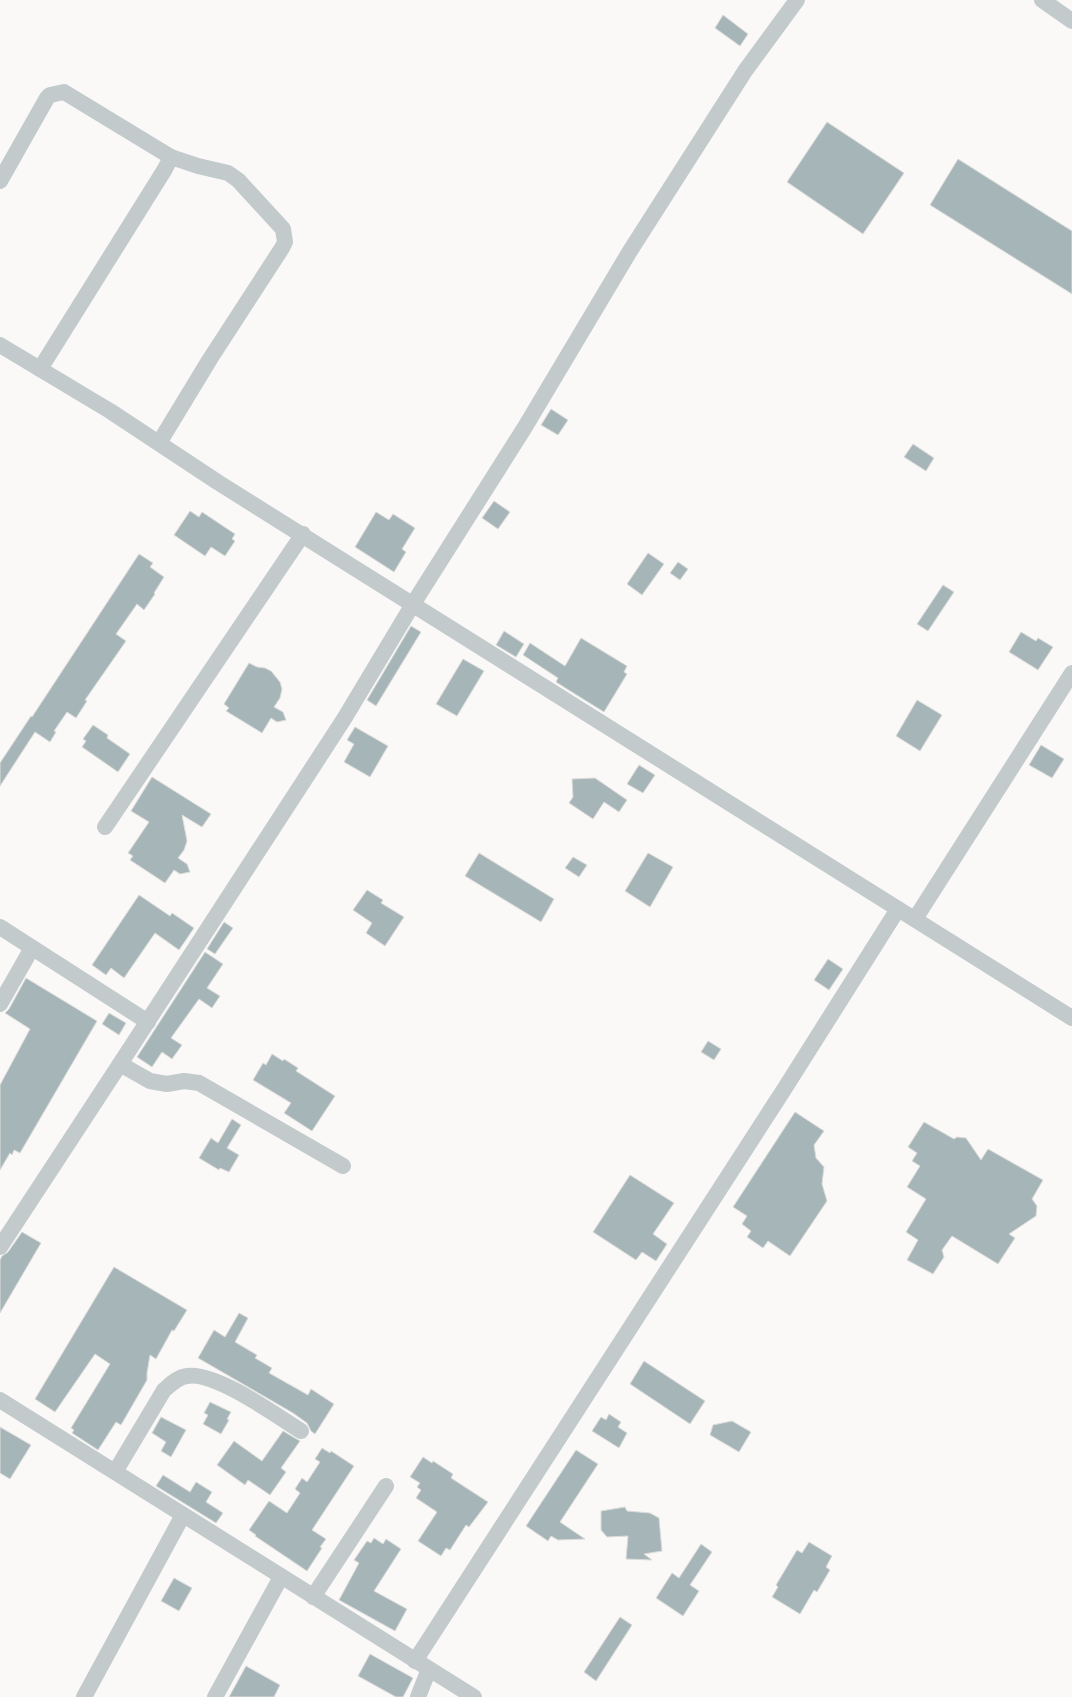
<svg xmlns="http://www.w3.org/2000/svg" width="1072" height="1697" viewBox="0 0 1072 1697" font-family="Quicksand,sans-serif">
	<rect width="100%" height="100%" fill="#faf9f8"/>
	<g fill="#a6b6b8" stroke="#dcdbda">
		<path d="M 723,15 L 748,34 L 740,46 L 715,28 Z"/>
		<path d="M 827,122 L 904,173 L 863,234 L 787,182 Z"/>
		<path d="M 958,159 L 1072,231 L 1072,294 L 930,205 Z"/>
		<path d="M 551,409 L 568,420 L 558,435 L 541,425 Z"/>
		<path d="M 913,444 L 934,458 L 926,471 L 904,457 Z"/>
		<path d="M 494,501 L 510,512 L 498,529 L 482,518 Z"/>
		<path d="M 190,511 L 199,517 L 202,512 L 235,534 L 232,539 L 235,541 L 225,556 L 211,547 L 205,556 L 174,535 Z"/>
		<path d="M 376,512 L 389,520 L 393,514 L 415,528 L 402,549 L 406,552 L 394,572 L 355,547 Z"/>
		<path d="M 648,553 L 664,564 L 642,595 L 627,584 Z"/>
		<path d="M 139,554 L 153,563 L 150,567 L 164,577 L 154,593 L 155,594 L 144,610 L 137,604 L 116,634 L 126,641 L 85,700 L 87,701 L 76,718 L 67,712 L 54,731 L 56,732 L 50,742 L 35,732 L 0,786 L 0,763 L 31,716 L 32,717 Z"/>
		<path d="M 678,562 L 688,569 L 680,580 L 670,573 Z"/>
		<path d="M 943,585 L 954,592 L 928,631 L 917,624 Z"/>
		<path d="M 411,626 L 421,632 L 376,706 L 367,700 Z"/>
		<path d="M 504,631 L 524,644 L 516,657 L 496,645 Z"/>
		<path d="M 1021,632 L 1036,641 L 1038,638 L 1053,647 L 1038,670 L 1009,652 Z"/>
		<path d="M 581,638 L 627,666 L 624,672 L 627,674 L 604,712 L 567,689 L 556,682 L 558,678 L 523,655 L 530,643 L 565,666 Z"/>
		<path d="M 463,659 L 484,671 L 457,716 L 436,704 Z"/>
		<path d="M 249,663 L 257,667 L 265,668 L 271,671 L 280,682 L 282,689 L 280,698 L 274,707 L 283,712 L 286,720 L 277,722 L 271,718 L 262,733 L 226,711 L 229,708 L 224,704 Z"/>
		<path d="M 917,700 L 942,715 L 920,751 L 896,736 Z"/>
		<path d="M 93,725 L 108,735 L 107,738 L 130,754 L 118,772 L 82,747 L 86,741 L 83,739 Z"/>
		<path d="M 355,727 L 388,746 L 370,777 L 344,762 L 354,744 L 347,740 Z"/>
		<path d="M 1041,745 L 1064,759 L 1052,778 L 1029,765 Z"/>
		<path d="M 639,765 L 655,775 L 643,793 L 627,784 Z"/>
		<path d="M 152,777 L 211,814 L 202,827 L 182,815 L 187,841 L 184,850 L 178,858 L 187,864 L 190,872 L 180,874 L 174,870 L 165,883 L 130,860 L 133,856 L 128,853 L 149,822 L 131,811 Z"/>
		<path d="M 595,778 L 627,800 L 619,812 L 604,802 L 593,819 L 569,803 L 573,797 L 572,779 Z"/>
		<path d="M 479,853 L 554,899 L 541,922 L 465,876 Z"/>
		<path d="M 648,853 L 673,867 L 650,907 L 625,891 Z"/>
		<path d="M 573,857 L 587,865 L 579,877 L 565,868 Z"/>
		<path d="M 367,890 L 383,900 L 381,903 L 404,917 L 385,946 L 366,933 L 372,923 L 353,910 Z"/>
		<path d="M 139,895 L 170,916 L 172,913 L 194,928 L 179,950 L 155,933 L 124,978 L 111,968 L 106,975 L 92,965 Z"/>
		<path d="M 224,922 L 233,928 L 215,954 L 207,949 Z"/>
		<path d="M 205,952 L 223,964 L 207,988 L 220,996 L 212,1008 L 199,999 L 171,1038 L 182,1045 L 172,1059 L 162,1052 L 152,1067 L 137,1057 Z"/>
		<path d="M 828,959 L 843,969 L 829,990 L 814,980 Z"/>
		<path d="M 26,978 L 97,1021 L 20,1153 L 14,1150 L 12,1155 L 10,1153 L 0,1170 L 0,1085 L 30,1029 L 5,1013 L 9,1009 Z"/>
		<path d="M 109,1013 L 126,1023 L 119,1035 L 102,1024 Z"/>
		<path d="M 708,1041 L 721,1049 L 714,1060 L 701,1052 Z"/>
		<path d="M 272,1054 L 283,1061 L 284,1059 L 298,1068 L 296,1071 L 335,1096 L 312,1131 L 284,1113 L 291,1103 L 253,1080 L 263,1063 L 266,1065 Z"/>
		<path d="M 795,1112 L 824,1131 L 814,1145 L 816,1158 L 824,1167 L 822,1184 L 827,1201 L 790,1256 L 768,1241 L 763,1248 L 747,1237 L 751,1231 L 742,1224 L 747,1216 L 733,1207 Z"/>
		<path d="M 232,1119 L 241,1125 L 227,1148 L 239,1155 L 229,1172 L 220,1168 L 219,1170 L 199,1158 L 211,1138 L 218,1143 Z"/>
		<path d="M 924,1122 L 954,1139 L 957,1137 L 966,1138 L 981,1160 L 988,1149 L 1043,1180 L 1032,1199 L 1037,1206 L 1036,1216 L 1009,1234 L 1015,1238 L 998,1264 L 952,1236 L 942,1250 L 944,1257 L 933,1274 L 907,1260 L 918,1240 L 906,1232 L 926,1199 L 907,1187 L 920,1166 L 912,1161 L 917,1153 L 908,1147 Z"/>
		<path d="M 630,1175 L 674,1203 L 653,1234 L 667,1244 L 656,1261 L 642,1252 L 636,1260 L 593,1232 Z"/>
		<path d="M 22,1232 L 41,1243 L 0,1313 L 0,1260 L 2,1256 L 8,1252 Z"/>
		<path d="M 114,1267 L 187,1310 L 174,1331 L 172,1330 L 156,1359 L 150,1355 L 147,1373 L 147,1380 L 121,1425 L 116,1422 L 98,1450 L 72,1433 L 74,1430 L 71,1428 L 110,1364 L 95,1354 L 55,1412 L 35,1399 Z"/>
		<path d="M 239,1313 L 248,1318 L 235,1342 L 257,1355 L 255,1358 L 272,1368 L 269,1373 L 308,1395 L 311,1389 L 334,1404 L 315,1434 L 311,1431 L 307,1423 L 293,1413 L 198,1358 L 214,1330 L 225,1337 Z"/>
		<path d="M 644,1361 L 705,1401 L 690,1424 L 630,1384 Z"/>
		<path d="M 210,1402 L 231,1412 L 227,1419 L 229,1420 L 221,1434 L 203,1424 L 208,1415 L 204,1413 Z"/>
		<path d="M 609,1414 L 621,1422 L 618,1427 L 627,1433 L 619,1448 L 592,1431 L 601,1417 L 606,1420 Z"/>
		<path d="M 161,1417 L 186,1430 L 171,1457 L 161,1451 L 166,1442 L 152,1433 Z"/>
		<path d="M 732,1421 L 751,1432 L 739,1452 L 710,1435 L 713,1425 Z"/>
		<path d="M 0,1427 L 31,1445 L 10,1479 L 0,1473 Z"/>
		<path d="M 283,1431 L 300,1441 L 281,1468 L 286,1472 L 270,1495 L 248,1480 L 245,1485 L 217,1465 L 234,1441 L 262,1461 Z"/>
		<path d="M 322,1448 L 330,1453 L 331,1451 L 354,1466 L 312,1530 L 326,1539 L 320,1547 L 322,1548 L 307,1571 L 255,1536 L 256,1535 L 249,1530 L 269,1501 L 287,1513 L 300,1493 L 295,1489 L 302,1478 L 307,1482 L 320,1462 L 315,1459 Z"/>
		<path d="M 576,1450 L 598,1464 L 560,1522 L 585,1539 L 558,1540 L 551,1536 L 548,1541 L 526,1526 Z"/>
		<path d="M 423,1457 L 432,1463 L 433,1461 L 453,1474 L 451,1478 L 488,1502 L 469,1527 L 466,1525 L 450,1550 L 446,1548 L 441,1556 L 418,1541 L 437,1512 L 416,1498 L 421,1490 L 417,1487 L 420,1483 L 410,1477 Z"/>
		<path d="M 163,1475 L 190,1492 L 196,1482 L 212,1492 L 206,1502 L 223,1513 L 216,1523 L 156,1486 Z"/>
		<path d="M 625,1507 L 627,1511 L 650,1513 L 659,1518 L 662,1551 L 644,1554 L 652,1560 L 626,1559 L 628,1536 L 607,1537 L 601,1530 L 601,1511 Z"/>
		<path d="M 374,1538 L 383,1544 L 386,1539 L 401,1549 L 374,1591 L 407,1609 L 395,1631 L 339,1600 L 359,1563 L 354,1560 L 367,1541 L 371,1543 Z"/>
		<path d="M 809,1542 L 832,1556 L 826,1567 L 830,1570 L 817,1592 L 814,1590 L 800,1614 L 772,1597 L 778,1587 L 776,1585 L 797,1550 L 802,1553 Z"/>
		<path d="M 701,1544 L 712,1552 L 690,1585 L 699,1591 L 683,1616 L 656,1598 L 672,1573 L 679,1578 Z"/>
		<path d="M 174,1578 L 192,1588 L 179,1611 L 161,1601 Z"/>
		<path d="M 620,1617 L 632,1625 L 596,1681 L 584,1672 Z"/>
		<path d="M 370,1654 L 413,1678 L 403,1697 L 396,1697 L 358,1676 Z"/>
		<path d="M 246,1666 L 280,1685 L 274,1697 L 229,1697 Z"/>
	</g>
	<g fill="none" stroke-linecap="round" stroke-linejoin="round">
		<g stroke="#c2cacc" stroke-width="16">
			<path d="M 1042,0 L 1072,21"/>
			<path d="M 0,181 L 47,98 L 50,95 L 64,92 L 171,157 L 198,166 L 228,173 L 238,180 L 283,229 L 285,242 L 282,248 L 210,359 L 159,443"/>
			<path d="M 0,345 L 110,411 L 219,483 L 1072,1018"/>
			<path d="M 40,369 L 165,169 L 171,157"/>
			<path d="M 105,827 L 303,534"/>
			<path d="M 915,919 L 1072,673"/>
			<path d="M 0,927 L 148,1022"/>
			<path d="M 0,1004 L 32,948"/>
			<path d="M 120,1064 L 150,1081 L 167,1084 L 184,1081 L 199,1083 L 343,1166"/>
			<path d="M 0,1247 L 120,1064 L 344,719 L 413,604 L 525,427 L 630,251 L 745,71 L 797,0"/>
			<path d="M 0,1400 L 474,1697"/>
			<path d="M 115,1472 L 164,1390 C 171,1384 178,1377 187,1376 C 215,1371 277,1416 301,1431"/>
			<path d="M 313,1597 L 386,1486"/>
			<path d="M 415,1661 L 785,1088 L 898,909"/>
			<path d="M 84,1697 L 183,1515"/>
			<path d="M 215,1697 L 281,1577"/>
			<path d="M 418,1697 L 429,1669"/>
		</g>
	</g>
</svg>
